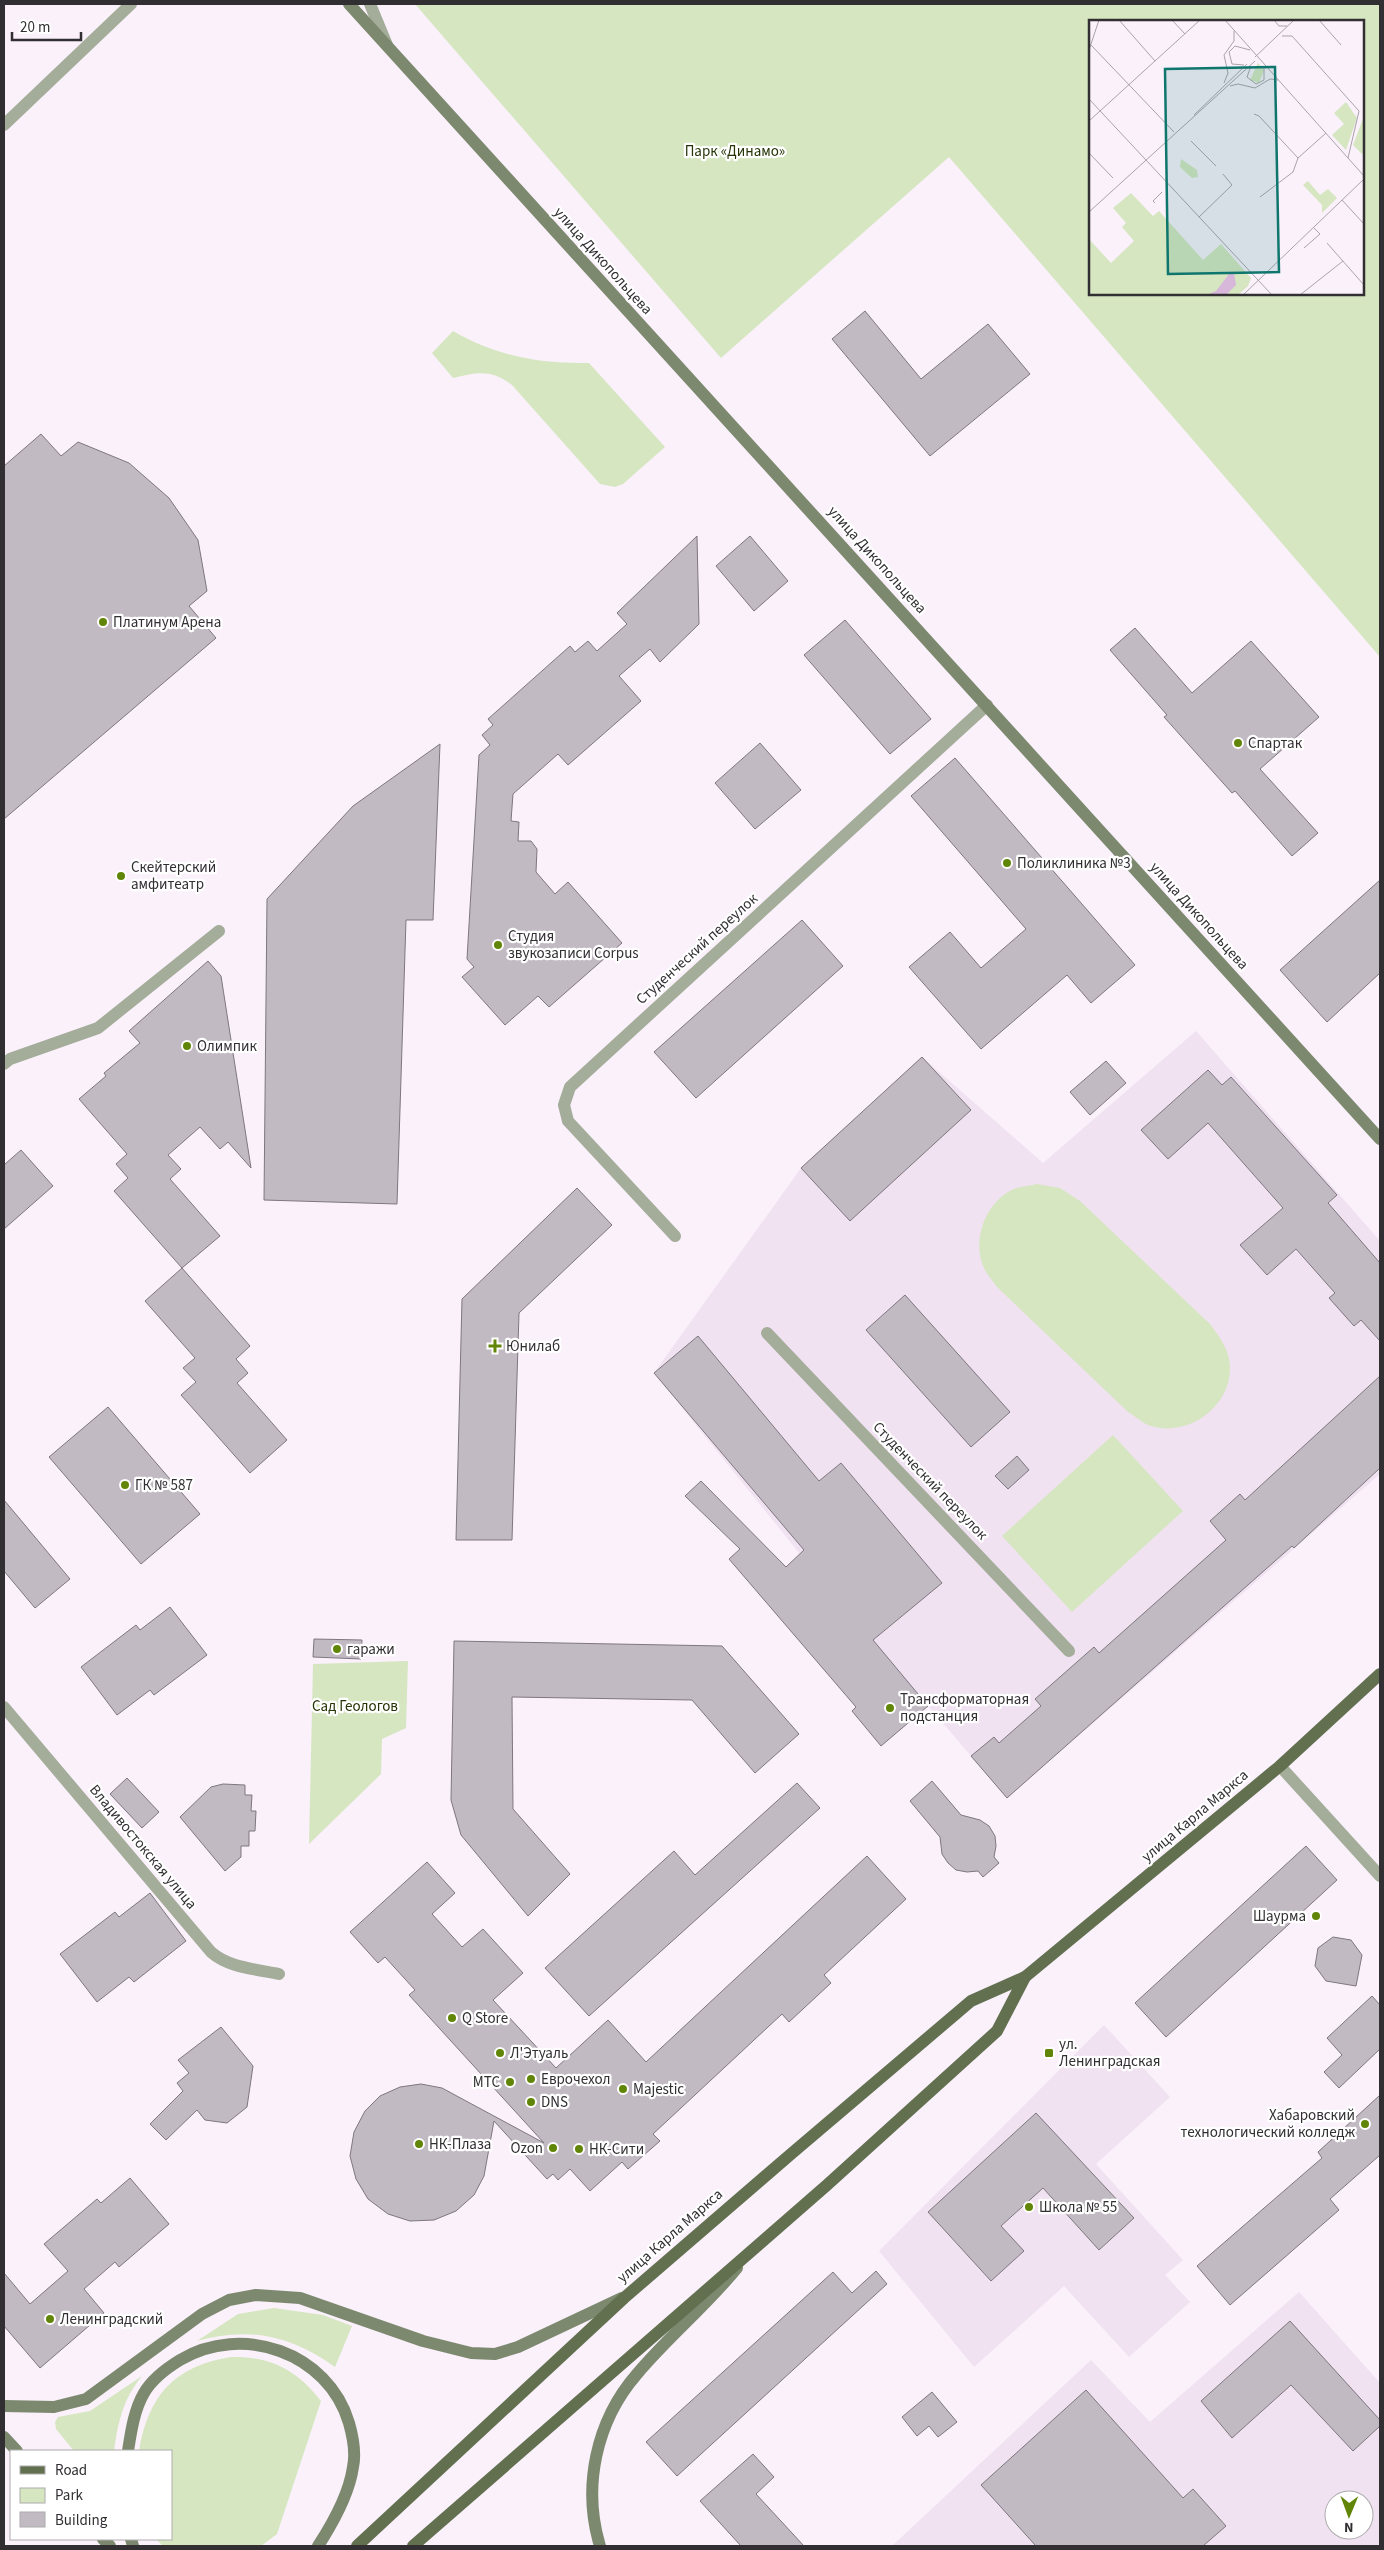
<svg xmlns="http://www.w3.org/2000/svg" width="1384" height="2550" viewBox="0 0 1384 2550" font-family="'Source Sans 3',sans-serif">
	<rect width="100%" height="100%" fill="#faf1fb"/>
	<g fill="#f0e2f1" fill-rule="evenodd">
		<path d="M 1196,1031 L 1380,1241 L 1380,1474 L 1007,1798 L 829,1590 L 654,1373 L 801,1168 L 922,1057 L 1043,1163 Z"/>
		<path d="M 1104,2025 L 1170,2097 L 1096,2164 L 1183,2260 L 1165,2275 L 1190,2302 L 1129,2357 L 1064,2286 L 974,2367 L 879,2251 Z"/>
		<path d="M 1299,2292 L 1380,2383 L 1380,2546 L 892,2546 L 1091,2360 L 1150,2422 ZM 1334,2500 L 1364,2500 L 1364,2530 L 1334,2530 Z"/>
	</g>
	<g fill="#d6e6c1" fill-rule="evenodd">
		<path d="M 415,4 L 1380,4 L 1380,657 L 949,157 L 721,358 ZM 1090,21 L 1363,21 L 1363,294 L 1090,294 Z"/>
		<path d="M 453,331 C 496,356 540,364 589,363 L 665,447 L 623,484 L 615,487 L 600,484 L 512,385 C 492,369 476,372 453,378 L 432,353 Z"/>
		<path d="M 1037,1184 L 1060,1188 L 1080,1201 L 1211,1325 C 1220,1338 1230,1351 1230,1367 C 1231,1408 1186,1439 1148,1425 C 1141,1422 1135,1416 1128,1412 L 997,1287 C 993,1281 987,1275 984,1268 C 971,1240 986,1201 1014,1189 C 1021,1186 1030,1186 1037,1184 Z"/>
		<path d="M 1113,1435 L 1183,1511 L 1072,1612 L 1002,1536 Z"/>
		<path d="M 408,1661 L 406,1728 L 382,1739 L 381,1774 L 309,1844 L 313,1664 Z"/>
		<path d="M 274,2308 L 323,2315 L 352,2326 L 335,2367 C 292,2336 249,2326 197,2341 L 238,2314 Z"/>
		<path d="M 231,2357 C 270,2356 297,2370 321,2401 L 277,2534 L 261,2546 L 163,2546 L 156,2539 L 171,2539 L 171,2451 L 139,2451 C 148,2396 174,2366 231,2357 Z"/>
		<path d="M 142,2376 C 123,2399 118,2422 114,2451 L 74,2451 L 56,2429 L 55,2422 L 58,2417 L 90,2411 Z"/>
	</g>
	<g fill="#c2bac3" stroke="#7e777f">
		<path d="M 865,311 L 921,379 L 988,324 L 1030,374 L 930,456 L 832,339 Z"/>
		<path d="M 41,434 L 61,456 L 78,442 L 129,463 L 169,498 L 198,540 L 207,591 L 189,606 L 216,638 L 4,819 L 4,466 Z"/>
		<path d="M 697,536 L 699,624 L 660,662 L 650,649 L 619,676 L 641,701 L 568,765 L 558,754 L 513,794 L 511,821 L 519,822 L 518,841 L 531,841 L 537,849 L 536,872 L 555,894 L 568,882 L 622,943 L 549,1007 L 538,996 L 505,1025 L 462,977 L 474,967 L 467,959 L 479,755 L 490,745 L 482,735 L 493,725 L 488,719 L 570,646 L 575,652 L 588,641 L 597,651 L 627,624 L 617,613 Z"/>
		<path d="M 750,536 L 788,581 L 754,611 L 716,566 Z"/>
		<path d="M 845,620 L 931,719 L 890,754 L 804,655 Z"/>
		<path d="M 1135,628 L 1192,693 L 1251,641 L 1319,717 L 1260,769 L 1318,833 L 1292,856 L 1235,791 L 1232,793 L 1164,717 L 1167,715 L 1110,650 Z"/>
		<path d="M 760,743 L 801,790 L 755,829 L 715,783 Z"/>
		<path d="M 440,744 L 433,920 L 406,920 L 397,1204 L 264,1200 L 267,899 L 353,806 Z"/>
		<path d="M 955,758 L 1135,965 L 1091,1003 L 1067,975 L 981,1049 L 909,967 L 950,932 L 981,968 L 1026,929 L 911,796 Z"/>
		<path d="M 1380,880 L 1380,973 L 1327,1022 L 1280,970 Z"/>
		<path d="M 802,920 L 843,966 L 696,1098 L 654,1052 Z"/>
		<path d="M 208,961 L 221,976 L 251,1168 L 228,1142 L 220,1149 L 200,1127 L 168,1155 L 181,1169 L 170,1179 L 220,1236 L 182,1268 L 114,1191 L 128,1178 L 116,1164 L 127,1154 L 79,1099 L 106,1076 L 104,1073 L 140,1043 L 129,1031 Z"/>
		<path d="M 922,1057 L 971,1110 L 850,1221 L 801,1168 Z"/>
		<path d="M 1106,1061 L 1126,1083 L 1090,1115 L 1070,1092 Z"/>
		<path d="M 1208,1070 L 1222,1085 L 1231,1077 L 1337,1195 L 1328,1203 L 1380,1263 L 1380,1341 L 1361,1320 L 1354,1326 L 1329,1298 L 1335,1293 L 1296,1249 L 1267,1275 L 1240,1245 L 1283,1208 L 1208,1123 L 1168,1159 L 1141,1130 Z"/>
		<path d="M 21,1150 L 53,1186 L 4,1229 L 4,1165 Z"/>
		<path d="M 577,1188 L 612,1225 L 519,1313 L 512,1540 L 456,1540 L 462,1299 Z"/>
		<path d="M 182,1268 L 250,1346 L 236,1359 L 248,1373 L 237,1383 L 287,1440 L 250,1473 L 181,1395 L 196,1382 L 183,1368 L 195,1358 L 145,1301 Z"/>
		<path d="M 905,1295 L 1010,1412 L 971,1447 L 866,1330 Z"/>
		<path d="M 698,1336 L 819,1481 L 841,1463 L 942,1583 L 873,1640 L 928,1706 L 881,1746 L 852,1711 L 856,1707 L 729,1559 L 740,1549 L 685,1496 L 701,1481 L 786,1567 L 804,1550 L 654,1373 Z"/>
		<path d="M 1380,1376 L 1380,1468 L 1294,1548 L 1292,1546 L 1007,1798 L 971,1756 L 994,1737 L 999,1743 L 1041,1706 L 1035,1699 L 1094,1647 L 1099,1653 L 1226,1540 L 1210,1521 L 1240,1494 L 1245,1500 Z"/>
		<path d="M 108,1407 L 200,1514 L 141,1564 L 49,1457 Z"/>
		<path d="M 1017,1456 L 1029,1470 L 1008,1489 L 995,1476 Z"/>
		<path d="M 4,1500 L 70,1579 L 35,1608 L 4,1571 Z"/>
		<path d="M 170,1607 L 207,1655 L 154,1695 L 150,1690 L 117,1715 L 81,1667 L 136,1625 L 140,1630 Z"/>
		<path d="M 314,1639 L 362,1640 L 361,1659 L 313,1657 Z"/>
		<path d="M 454,1641 L 722,1646 L 799,1734 L 755,1773 L 692,1700 L 512,1697 L 513,1809 L 570,1874 L 528,1916 L 461,1835 L 451,1800 Z"/>
		<path d="M 127,1778 L 159,1812 L 142,1828 L 110,1794 Z"/>
		<path d="M 932,1781 L 961,1815 L 980,1820 L 989,1826 L 995,1836 L 996,1846 L 994,1857 L 999,1863 L 983,1877 L 978,1871 L 967,1872 L 956,1870 L 948,1863 L 942,1854 L 940,1837 L 910,1801 Z"/>
		<path d="M 797,1783 L 820,1808 L 589,2016 L 545,1968 L 674,1851 L 695,1875 Z"/>
		<path d="M 223,1784 L 245,1785 L 245,1795 L 252,1795 L 251,1811 L 256,1811 L 255,1831 L 249,1831 L 249,1846 L 241,1846 L 241,1857 L 225,1871 L 180,1817 L 211,1787 Z"/>
		<path d="M 1306,1846 L 1337,1880 L 1166,2037 L 1135,2003 Z"/>
		<path d="M 867,1856 L 906,1899 L 824,1975 L 831,1983 L 789,2022 L 782,2014 L 653,2134 L 660,2141 L 628,2169 L 622,2162 L 590,2191 L 570,2169 L 558,2180 L 553,2174 L 547,2179 L 494,2121 L 484,2176 L 474,2195 L 456,2211 L 434,2220 L 410,2221 L 388,2214 L 368,2199 L 356,2179 L 350,2156 L 354,2132 L 365,2111 L 380,2096 L 400,2087 L 421,2084 L 442,2088 L 544,2143 L 409,1995 L 415,1990 L 385,1957 L 378,1963 L 350,1932 L 427,1862 L 455,1893 L 432,1914 L 462,1947 L 483,1929 L 523,1973 L 493,2000 L 556,2068 L 608,2020 L 646,2062 Z"/>
		<path d="M 150,1893 L 186,1941 L 134,1982 L 129,1977 L 97,2002 L 60,1954 L 115,1912 L 119,1917 Z"/>
		<path d="M 1333,1937 L 1351,1940 L 1362,1955 L 1356,1986 L 1326,1981 L 1315,1966 L 1318,1948 Z"/>
		<path d="M 1372,1996 L 1380,2005 L 1380,2049 L 1339,2088 L 1324,2072 L 1342,2055 L 1327,2038 Z"/>
		<path d="M 221,2027 L 253,2066 L 247,2107 L 227,2123 L 205,2120 L 197,2110 L 166,2140 L 150,2124 L 183,2091 L 177,2083 L 189,2073 L 178,2060 Z"/>
		<path d="M 1380,2095 L 1380,2155 L 1330,2199 L 1339,2210 L 1230,2305 L 1197,2266 L 1322,2158 L 1318,2152 Z"/>
		<path d="M 1036,2113 L 1134,2218 L 1099,2250 L 1043,2188 L 1001,2226 L 1024,2251 L 991,2281 L 928,2212 Z"/>
		<path d="M 130,2178 L 169,2224 L 119,2267 L 115,2262 L 84,2289 L 104,2313 L 40,2368 L 4,2326 L 4,2273 L 30,2304 L 68,2271 L 44,2244 L 97,2199 L 101,2203 Z"/>
		<path d="M 876,2271 L 887,2284 L 677,2476 L 646,2442 L 833,2272 L 852,2293 Z"/>
		<path d="M 1290,2321 L 1380,2420 L 1380,2426 L 1353,2451 L 1291,2385 L 1232,2438 L 1201,2401 Z"/>
		<path d="M 1086,2390 L 1183,2498 L 1193,2489 L 1226,2526 L 1203,2546 L 1036,2546 L 981,2485 Z"/>
		<path d="M 932,2392 L 957,2422 L 938,2437 L 929,2426 L 917,2436 L 902,2417 Z"/>
		<path d="M 753,2454 L 774,2477 L 756,2494 L 804,2546 L 741,2546 L 700,2501 Z"/>
	</g>
	<g fill="none" stroke-linecap="round" stroke-linejoin="round">
		<g stroke="#a4ac9a" stroke-width="12">
			<path d="M 4,1064 L 10,1059 L 98,1028 L 219,931"/>
			<path d="M 675,1236 L 568,1121 L 564,1105 L 570,1087 L 987,705"/>
			<path d="M 767,1333 L 1069,1651"/>
			<path d="M 4,1707 L 211,1952 C 229,1968 256,1969 279,1974"/>
		</g>
		<g stroke="#a4ac9a" stroke-width="12">
			<path d="M 370,4 L 387,45"/>
			<path d="M 4,125 L 131,4"/>
			<path d="M 1280,1766 L 1380,1876"/>
		</g>
		<g stroke="#7d896f" stroke-width="12">
			<path d="M 349,4 L 1380,1139"/>
			<path d="M 4,2406 L 54,2407 L 86,2399 L 202,2314 L 229,2300 L 256,2295 L 300,2298 L 423,2341 L 471,2353 L 495,2354 L 518,2347 L 622,2298"/>
			<path d="M 4,2437 L 17,2451"/>
			<path d="M 128,2451 C 131,2432 134,2410 144,2393 C 152,2379 167,2368 180,2360 C 242,2323 328,2352 349,2423 C 353,2437 356,2453 353,2467 C 349,2495 333,2523 318,2546"/>
			<path d="M 103,2539 L 110,2546"/>
			<path d="M 131,2539 L 133,2546"/>
			<path d="M 600,2546 C 582,2487 596,2421 637,2374 C 668,2337 706,2306 737,2268"/>
		</g>
		<g stroke="#627050" stroke-width="12">
			<path d="M 357,2546 L 624,2298 L 791,2154 L 971,2001 L 1025,1977 L 1280,1766 L 1380,1674"/>
			<path d="M 413,2546 L 827,2185 L 997,2031 L 1025,1977"/>
		</g>
	</g>
	<g fill="#608507" stroke="#fff" stroke-width="2">
		<circle cx="103" cy="622" r="5"/>
		<circle cx="1238" cy="743" r="5"/>
		<circle cx="1007" cy="863" r="5"/>
		<circle cx="121" cy="876" r="5"/>
		<circle cx="498" cy="945" r="5"/>
		<circle cx="187" cy="1046" r="5"/>
		<path d="M492.5 1338.5h5v5h5v5h-5v5h-5v-5h-5v-5h5z"/>
		<circle cx="125" cy="1485" r="5"/>
		<circle cx="337" cy="1649" r="5"/>
		<circle cx="890" cy="1708" r="5"/>
		<circle cx="1316" cy="1916" r="5"/>
		<circle cx="452" cy="2018" r="5"/>
		<circle cx="500" cy="2053" r="5"/>
		<rect x="1044" y="2048" width="10" height="10" rx="2.5"/>
		<circle cx="531" cy="2079" r="5"/>
		<circle cx="510" cy="2082" r="5"/>
		<circle cx="623" cy="2089" r="5"/>
		<circle cx="531" cy="2102" r="5"/>
		<circle cx="1365" cy="2124" r="5"/>
		<circle cx="419" cy="2144" r="5"/>
		<circle cx="553" cy="2148" r="5"/>
		<circle cx="579" cy="2149" r="5"/>
		<circle cx="1029" cy="2207" r="5"/>
		<circle cx="50" cy="2319" r="5"/>
	</g>
	<g text-anchor="middle" dominant-baseline="central" stroke-width="4.5" stroke-linejoin="round" paint-order="stroke">
		<g font-size="15" fill="#253405" stroke="#fff">
			<text x="735" y="151">Парк «Динамо»</text>
			<text x="355" y="1706">Сад Геологов</text>
		</g>
		<g font-size="15" fill="#322f32" stroke="#fff">
			<text transform="translate(603 261) rotate(48)">улица Дикопольцева</text>
			<text transform="translate(877 560) rotate(48)">улица Дикопольцева</text>
			<text transform="translate(1199 916) rotate(48)">улица Дикопольцева</text>
			<text transform="translate(697 949) rotate(-42)">Студенческий переулок</text>
			<text transform="translate(930 1481) rotate(46)">Студенческий переулок</text>
			<text transform="translate(1195 1816) rotate(-40)">улица Карла Маркса</text>
			<text transform="translate(143 1847) rotate(50)">Владивостокская улица</text>
			<text transform="translate(670 2236) rotate(-41)">улица Карла Маркса</text>
		</g>
		<g font-size="15" fill="#322f32" stroke="#fff" text-anchor="start">
			<text x="113" y="622">Платинум Арена</text>
			<text x="1248" y="743">Спартак</text>
			<text x="1017" y="863">Поликлиника №3</text>
			<text x="131" y="867">Скейтерский<tspan x="131" dy="17">амфитеатр</tspan></text>
			<text x="508" y="936">Студия<tspan x="508" dy="17">звукозаписи Corpus</tspan></text>
			<text x="197" y="1046">Олимпик</text>
			<text x="506" y="1346">Юнилаб</text>
			<text x="135" y="1485">ГК № 587</text>
			<text x="347" y="1649">гаражи</text>
			<text x="900" y="1699">Трансформаторная<tspan x="900" dy="17">подстанция</tspan></text>
			<text x="1306" y="1916" text-anchor="end">Шаурма</text>
			<text x="462" y="2018">Q Store</text>
			<text x="1059" y="2044">ул.<tspan x="1059" dy="17">Ленинградская</tspan></text>
			<text x="510" y="2053">Л'Этуаль</text>
			<text x="541" y="2079">Еврочехол</text>
			<text x="500" y="2082" text-anchor="end">МТС</text>
			<text x="633" y="2089">Majestic</text>
			<text x="541" y="2102">DNS</text>
			<text x="1355" y="2115" text-anchor="end">Хабаровский<tspan x="1355" dy="17">технологический колледж</tspan></text>
			<text x="429" y="2144">НК-Плаза</text>
			<text x="543" y="2148" text-anchor="end">Ozon</text>
			<text x="589" y="2149">НК-Сити</text>
			<text x="1039" y="2207">Школа № 55</text>
			<text x="60" y="2319">Ленинградский</text>
		</g>
	</g>
	<g transform="translate(1089 20)">
		<rect width="275" height="275" fill="#faf1fb"/>
		<path d="M 169,43 L 175,50 L 170,63 L 161,60 ZM 257,82 L 268,98 L 257,130 L 243,115 L 255,104 L 245,93 ZM 275,96 L 275,132 L 273,134 L 264,125 ZM 92,139 L 108,150 L 109,157 L 103,158 L 91,147 ZM 219,161 L 231,175 L 239,169 L 248,178 L 233,193 L 233,185 L 214,165 ZM 42,173 L 64,196 L 70,191 L 114,240 L 132,224 L 162,258 L 159,266 L 149,275 L 0,275 L 0,219 L 22,243 L 45,221 L 33,207 L 37,203 L 24,188 Z" fill="#d6e6c1"/>
		<path d="M 145,253 L 147,265 L 137,275 L 117,275 L 127,271 L 140,254 Z" fill="#d7b7da"/>
		<path fill="none" stroke="#aaa3ab" stroke-width="1" d="M 30,0 L 66,41M 83,0 L 96,14M 136,0 L 275,156M 185,0 L 190,6 L 198,6M 230,0 L 252,25M 193,16 L 203,16 L 270,91 L 259,138M 2,25 L 85,112M 0,30 L 10,0M 166,37 L 205,0M 155,45 L 143,44 L 140,32 L 146,26 L 161,30M 162,46 L 158,57 L 167,64 L 175,60 L 175,47M 135,63 L 139,53 L 135,35 L 145,21 L 145,11M 141,66 L 149,64 L 166,68 L 181,59 L 189,60M 0,79 L 183,275M 165,94 L 170,96 L 209,138M 105,95 L 158,44M 0,101 L 111,0M 102,121 L 127,146M 0,133 L 24,158M 171,177 L 204,152 L 209,138 L 237,113M 253,180 L 275,204M 66,183 L 64,181 L 73,172M 0,192 L 166,41M 110,197 L 143,165 L 134,154M 238,223 L 275,265M 215,228 L 231,214 L 225,208M 154,275 L 275,159M 211,275 L 254,241"/>
		<path fill="#0f766e" fill-opacity="0.15" stroke="#0f766e" stroke-width="2.5" d="M 186,47 L 190,252 L 79,254 L 76,49 Z"/>
		<rect width="275" height="275" fill="none" stroke="#322f32" stroke-width="2.5"/>
	</g>
	<rect width="1384" height="2550" fill="none" stroke="#322f32" stroke-width="10"/>
	<rect x="10" y="2450" width="162" height="90" fill="#ffffff" stroke="#adacad"/>
	<rect x="20" y="2466" width="25" height="8" fill="#627050" stroke="#adacad"/>
	<text x="55" y="2475" font-size="15" fill="#322f32">Road</text>
	<rect x="20" y="2488" width="25" height="15" fill="#d6e6c1" stroke="#adacad"/>
	<text x="55" y="2500" font-size="15" fill="#322f32">Park</text>
	<rect x="20" y="2512" width="25" height="15" fill="#c2bac3" stroke="#adacad"/>
	<text x="55" y="2525" font-size="15" fill="#322f32">Building</text>
	<g transform="translate(1349 2515) rotate(181)"><circle r="24" fill="#ffffff" stroke="#adacad"/>
	<path d="M0-4L9 19L0 12L-9 19Z" fill="#608507"/>
	<text y="-8" font-size="14" font-weight="bold" text-anchor="middle" fill="#322f32">N</text>
	</g>
	<path d="M12 32v8h69v-8" fill="none" stroke="#322f32" stroke-width="2.5"/>
	<text x="20" y="32" font-size="15" fill="#322f32" stroke="#ffffff" stroke-width="4" paint-order="stroke">20 m</text>
</svg>
